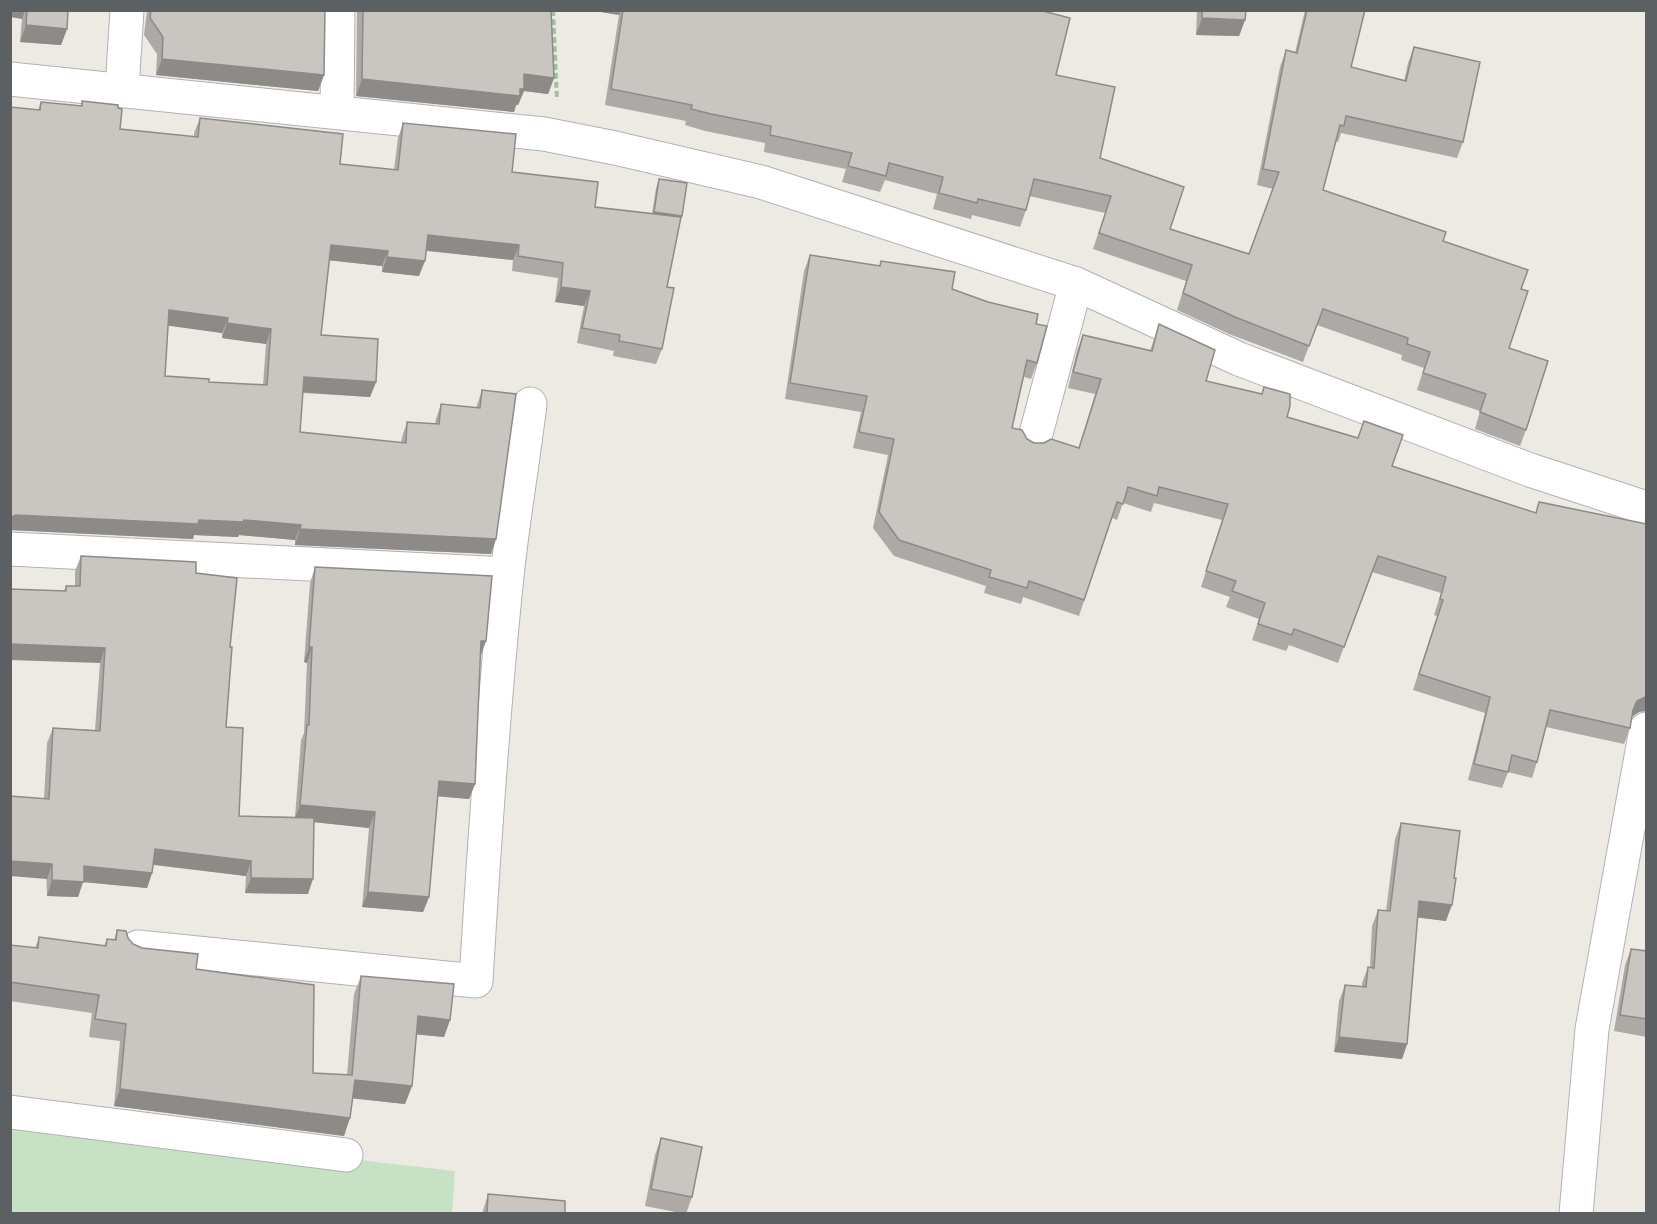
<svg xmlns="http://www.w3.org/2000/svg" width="1657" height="1224" viewBox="0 0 1657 1224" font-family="'Exo 2',sans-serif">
	<rect width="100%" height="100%" fill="#edeae4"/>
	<path fill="#c7e2c3" d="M 11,1120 L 455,1171 L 452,1213 L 11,1214 Z"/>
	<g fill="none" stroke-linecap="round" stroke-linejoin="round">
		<defs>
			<g id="minor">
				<path d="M 10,79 L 544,134 L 615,148 L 761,182 L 1076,284 L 1239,359 L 1530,470 L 1646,508"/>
				<path d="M 122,89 L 127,10"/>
				<path d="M 337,111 L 338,10"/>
				<path d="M 1034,441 L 1076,284"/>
				<path d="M 10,549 L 507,574"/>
				<path d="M 138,947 L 476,981 C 484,846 493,711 507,576 C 513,519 523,462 530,404"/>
				<path d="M 10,1112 L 346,1155"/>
				<path d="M 1576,1214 L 1592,1029 L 1646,729"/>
			</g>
		</defs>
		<use href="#minor" stroke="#afb2b5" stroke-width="35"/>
		<path stroke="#9dc3a4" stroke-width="4" stroke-dasharray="6 3" stroke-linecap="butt" d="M 553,10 L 557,100"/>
		<use href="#minor" stroke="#fff" stroke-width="33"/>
	</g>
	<g fill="#ada9a6" fill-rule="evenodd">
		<path d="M 10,10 L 68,10 L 67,29 L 61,45 L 20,42 L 22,19 Z"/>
		<path d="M 147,10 L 325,10 L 324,75 L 318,91 L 156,75 L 157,54 L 144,35 Z"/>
		<path d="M 357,10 L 551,10 L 554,78 L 548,94 L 524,91 L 518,105 L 516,105 L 514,112 L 356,96 Z"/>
		<path d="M 589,10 L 1039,10 L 1056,75 L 1100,158 L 1170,229 L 1249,254 L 1273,189 L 1257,185 L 1280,67 L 1286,50 L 1295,53 L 1305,10 L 1365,10 L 1351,67 L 1404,81 L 1408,63 L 1414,47 L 1463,142 L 1457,158 L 1341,133 L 1338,142 L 1336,142 L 1323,190 L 1443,241 L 1521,289 L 1509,348 L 1526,430 L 1520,446 L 1475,429 L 1480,411 L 1417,390 L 1424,368 L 1401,360 L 1402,355 L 1317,325 L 1303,362 L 1229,334 L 1177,310 L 1186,281 L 1093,249 L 1105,213 L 1029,196 L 1026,210 L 1020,227 L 972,215 L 971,219 L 933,209 L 937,194 L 885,180 L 880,192 L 842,182 L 846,169 L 764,152 L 765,143 L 705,131 L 685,125 L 686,121 L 605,105 L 619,15 Z"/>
		<path d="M 1197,10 L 1246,10 L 1245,20 L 1239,36 L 1196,35 Z"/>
		<path d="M 82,101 L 120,129 L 194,137 L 194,133 L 200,118 L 340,164 L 394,170 L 398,138 L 403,123 L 512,172 L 595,207 L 652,214 L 656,188 L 659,179 L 679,224 L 667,287 L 662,349 L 656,364 L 613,356 L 614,351 L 577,343 L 584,306 L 555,302 L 558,278 L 512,271 L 513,260 L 426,251 L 419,276 L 382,272 L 382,266 L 329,260 L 321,335 L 376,382 L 370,397 L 303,393 L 300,432 L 401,443 L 402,437 L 407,422 L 435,424 L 436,419 L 441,404 L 476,408 L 482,390 L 496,539 L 491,554 L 295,545 L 295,540 L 239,535 L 238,537 L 194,535 L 193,539 L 10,530 L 10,107 L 38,110 L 41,102 L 81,106 ZM 168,325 L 222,333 L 222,338 L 266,344 L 263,385 L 209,382 L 165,376 Z"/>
		<path d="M 810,255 L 879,266 L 881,261 L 1036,324 L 1037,363 L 1031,379 L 1024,377 L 1012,428 L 1034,443 L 1079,448 L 1095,394 L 1068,388 L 1077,351 L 1083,335 L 1150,351 L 1159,324 L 1206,381 L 1392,466 L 1639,712 L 1632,717 L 1630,728 L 1624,744 L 1546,727 L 1537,762 L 1532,778 L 1508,772 L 1502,788 L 1468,780 L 1485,713 L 1413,690 L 1437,616 L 1434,615 L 1441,593 L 1372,572 L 1338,663 L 1289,645 L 1286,651 L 1252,640 L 1259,619 L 1226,607 L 1230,597 L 1201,587 L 1222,520 L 1154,503 L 1151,512 L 1123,503 L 1117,520 L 1112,518 L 1079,616 L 1023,597 L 1021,604 L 984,593 L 986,586 L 894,556 L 873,528 L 888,455 L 853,448 L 861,412 L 785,399 L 804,271 Z"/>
		<path d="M 81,556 L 196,573 L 230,647 L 226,727 L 239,816 L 295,817 L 301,740 L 304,733 L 307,663 L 304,662 L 310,583 L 315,567 L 486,641 L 480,657 L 475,784 L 469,799 L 438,796 L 429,897 L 423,912 L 362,907 L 369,828 L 314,822 L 308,894 L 245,893 L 246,876 L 153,865 L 152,873 L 147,888 L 83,882 L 78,897 L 47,896 L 44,799 L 47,743 L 53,728 L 95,730 L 100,663 L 10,589 L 64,591 L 66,586 L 75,586 L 75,571 Z"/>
		<path d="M 1401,823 L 1446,921 L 1417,917 L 1407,1044 L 1402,1059 L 1334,1052 L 1339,1001 L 1345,985 L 1362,987 L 1362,983 L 1368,967 L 1370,967 L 1372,926 L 1378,910 L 1386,911 L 1395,839 Z"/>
		<path d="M 117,930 L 128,938 L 133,944 L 196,969 L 313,1073 L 347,1075 L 354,994 L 361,976 L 450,1020 L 444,1037 L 416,1034 L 412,1086 L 405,1104 L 353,1098 L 344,1136 L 114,1106 L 120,1041 L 89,1037 L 92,1013 L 10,1001 L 10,945 L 35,948 L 39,937 L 104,946 L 107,939 L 114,940 Z"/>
		<path d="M 1631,949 L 1647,951 L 1647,1037 L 1614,1031 L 1625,965 Z"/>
		<path d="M 661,1138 L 692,1197 L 686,1214 L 645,1206 L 655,1155 Z"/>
		<path d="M 488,1194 L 565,1214 L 482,1214 Z"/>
	</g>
	<g fill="#8d8a87">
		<path d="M 10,10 L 25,10 L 22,19 L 10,17 Z"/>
		<path d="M 589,10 L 621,10 L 619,15 Z"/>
		<path d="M 1202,18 L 1245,20 L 1239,36 L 1196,35 Z"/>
		<path d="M 26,25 L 67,29 L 61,45 L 20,42 Z"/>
		<path d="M 162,59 L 324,75 L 318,91 L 156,75 Z"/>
		<path d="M 524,74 L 554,78 L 548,94 L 524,91 L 518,105 L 516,105 L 514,112 L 356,96 L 362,79 Z"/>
		<path d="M 654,212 L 682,216 L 679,224 L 651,221 Z"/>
		<path d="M 428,235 L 519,245 L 513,260 L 422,250 Z"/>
		<path d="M 331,245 L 388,251 L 382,266 L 326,260 Z"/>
		<path d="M 387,257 L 425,261 L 419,276 L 382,272 Z"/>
		<path d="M 561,287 L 590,291 L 584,306 L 555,302 Z"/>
		<path d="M 169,310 L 228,318 L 222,333 L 163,325 Z"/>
		<path d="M 227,323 L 271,329 L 266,344 L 222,338 Z"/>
		<path d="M 304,377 L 376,382 L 370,397 L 298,392 Z"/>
		<path d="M 16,515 L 244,520 L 301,525 L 295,540 L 239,535 L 238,537 L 194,535 L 193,539 L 10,530 L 10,517 Z"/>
		<path d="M 300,529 L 496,539 L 491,554 L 295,545 Z"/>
		<path d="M 481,641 L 486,641 L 480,657 Z"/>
		<path d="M 12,644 L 105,648 L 100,663 L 10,660 Z"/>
		<path d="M 309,647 L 312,647 L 307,663 L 304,662 Z"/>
		<path d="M 1645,696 L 1647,696 L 1647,711 L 1639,712 L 1631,717 L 1637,701 Z"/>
		<path d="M 439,781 L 475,784 L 469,799 L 434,796 Z"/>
		<path d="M 300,805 L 375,812 L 369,828 L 294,820 Z"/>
		<path d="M 155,849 L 251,861 L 246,876 L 149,864 Z"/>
		<path d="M 10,861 L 52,864 L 47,879 L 10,876 Z"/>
		<path d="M 84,866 L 152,873 L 147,888 L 83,882 L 78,897 L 47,896 L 52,880 Z"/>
		<path d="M 251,878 L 313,879 L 308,894 L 245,893 Z"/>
		<path d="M 368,892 L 429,897 L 423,912 L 362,907 Z"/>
		<path d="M 1419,901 L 1452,905 L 1446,921 L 1413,917 Z"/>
		<path d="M 418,1016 L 450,1020 L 444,1037 L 412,1034 Z"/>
		<path d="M 1339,1037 L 1407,1044 L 1402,1059 L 1334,1052 Z"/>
		<path d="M 355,1080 L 412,1086 L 405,1104 L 349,1098 Z"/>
		<path d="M 120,1089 L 350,1118 L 344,1136 L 114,1106 Z"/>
	</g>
	<g fill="#c9c5c1" stroke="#8d8a87" stroke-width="1.5" fill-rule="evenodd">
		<path d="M 27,10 L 68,10 L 67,29 L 26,25 Z"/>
		<path d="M 151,10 L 325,10 L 324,75 L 162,59 L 163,37 L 150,18 Z"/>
		<path d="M 363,10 L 551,10 L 554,78 L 524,74 L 524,89 L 520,89 L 520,96 L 362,79 Z"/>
		<path d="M 623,10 L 1039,10 L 1070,18 L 1056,75 L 1115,87 L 1100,158 L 1184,187 L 1170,229 L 1249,254 L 1279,172 L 1263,169 L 1286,50 L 1297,53 L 1307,10 L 1365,10 L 1351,67 L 1406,81 L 1414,47 L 1480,62 L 1463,142 L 1346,116 L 1344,126 L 1340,125 L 1323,190 L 1446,232 L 1443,241 L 1528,270 L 1521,289 L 1528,291 L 1509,348 L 1548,361 L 1526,430 L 1480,412 L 1486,394 L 1423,373 L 1430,352 L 1407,344 L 1408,338 L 1323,309 L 1309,346 L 1235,317 L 1183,293 L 1192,265 L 1099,233 L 1111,196 L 1034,179 L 1026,210 L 978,199 L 977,203 L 939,193 L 943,177 L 889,163 L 886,176 L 848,166 L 852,153 L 770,135 L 771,126 L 711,114 L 691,109 L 692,105 L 611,89 Z"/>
		<path d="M 1202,10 L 1246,10 L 1245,20 L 1202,18 Z"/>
		<path d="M 82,101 L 118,105 L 118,108 L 122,109 L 120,129 L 198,137 L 200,118 L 343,134 L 340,164 L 398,170 L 403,123 L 516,134 L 512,172 L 598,182 L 595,207 L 681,217 L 667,287 L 674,288 L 662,349 L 619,341 L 620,335 L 582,328 L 590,291 L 561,287 L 563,263 L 518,256 L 519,245 L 428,235 L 425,261 L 387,257 L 388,251 L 331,245 L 321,335 L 378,339 L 376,382 L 304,377 L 300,432 L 406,443 L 407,422 L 439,424 L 441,404 L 480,408 L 482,390 L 516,394 L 496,539 L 300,529 L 301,525 L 244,520 L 243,522 L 199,520 L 198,524 L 16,515 L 10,517 L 10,107 L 40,110 L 41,102 L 82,106 ZM 169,310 L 228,318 L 227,323 L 271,329 L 267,385 L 209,382 L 209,379 L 165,376 Z"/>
		<path d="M 659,179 L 687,183 L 682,216 L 654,212 Z"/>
		<path d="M 810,255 L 880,266 L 881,261 L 955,272 L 952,289 L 988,302 L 1038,314 L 1036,324 L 1047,326 L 1037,363 L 1027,360 L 1012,428 L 1022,430 L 1027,439 L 1034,443 L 1044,443 L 1051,439 L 1079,448 L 1101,379 L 1073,372 L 1083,335 L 1152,351 L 1159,324 L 1215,350 L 1206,381 L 1262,394 L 1264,387 L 1290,394 L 1290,406 L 1287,417 L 1358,438 L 1364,421 L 1403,435 L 1392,466 L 1536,513 L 1539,502 L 1647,524 L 1647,696 L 1637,701 L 1633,710 L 1630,728 L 1550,710 L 1537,762 L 1512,755 L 1508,772 L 1474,764 L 1490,697 L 1419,674 L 1443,600 L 1440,599 L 1446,577 L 1378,556 L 1344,647 L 1294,629 L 1292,635 L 1258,624 L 1265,603 L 1232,591 L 1236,581 L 1206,571 L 1228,504 L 1159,487 L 1157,496 L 1128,487 L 1123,504 L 1117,502 L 1084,600 L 1029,581 L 1027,588 L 989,577 L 991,570 L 899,540 L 879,512 L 894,439 L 859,432 L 867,396 L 790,383 Z"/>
		<path d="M 81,556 L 196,562 L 196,573 L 237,578 L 230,647 L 232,647 L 226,727 L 243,728 L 239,816 L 314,818 L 313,879 L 251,878 L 251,861 L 155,849 L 152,873 L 84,866 L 84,882 L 52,880 L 52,864 L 10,861 L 10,796 L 49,799 L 53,728 L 100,731 L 105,648 L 12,644 L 10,662 L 10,589 L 66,591 L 66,586 L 80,586 Z"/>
		<path d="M 315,567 L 492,576 L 486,641 L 481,641 L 475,784 L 439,781 L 429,897 L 368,892 L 375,812 L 300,805 L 307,725 L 309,725 L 312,647 L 309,647 Z"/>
		<path d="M 1401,823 L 1460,831 L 1454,878 L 1456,878 L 1452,905 L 1419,901 L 1407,1044 L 1339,1037 L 1345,985 L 1366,987 L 1368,967 L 1374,968 L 1378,910 L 1390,911 Z"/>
		<path d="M 117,930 L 126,931 L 128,938 L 133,944 L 142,948 L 198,954 L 196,969 L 314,985 L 313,1073 L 352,1075 L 361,976 L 454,984 L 450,1020 L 418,1016 L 412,1086 L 355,1080 L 350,1118 L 120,1089 L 126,1024 L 95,1019 L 99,995 L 10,982 L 10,945 L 38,948 L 39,937 L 106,946 L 107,939 L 116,940 Z"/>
		<path d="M 1631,949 L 1647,951 L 1647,1019 L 1620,1015 Z"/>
		<path d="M 661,1138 L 702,1147 L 692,1197 L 651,1189 Z"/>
		<path d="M 488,1194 L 565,1201 L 565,1214 L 487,1214 Z"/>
	</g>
	<rect width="1657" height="1224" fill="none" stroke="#5c6063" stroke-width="24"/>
</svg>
